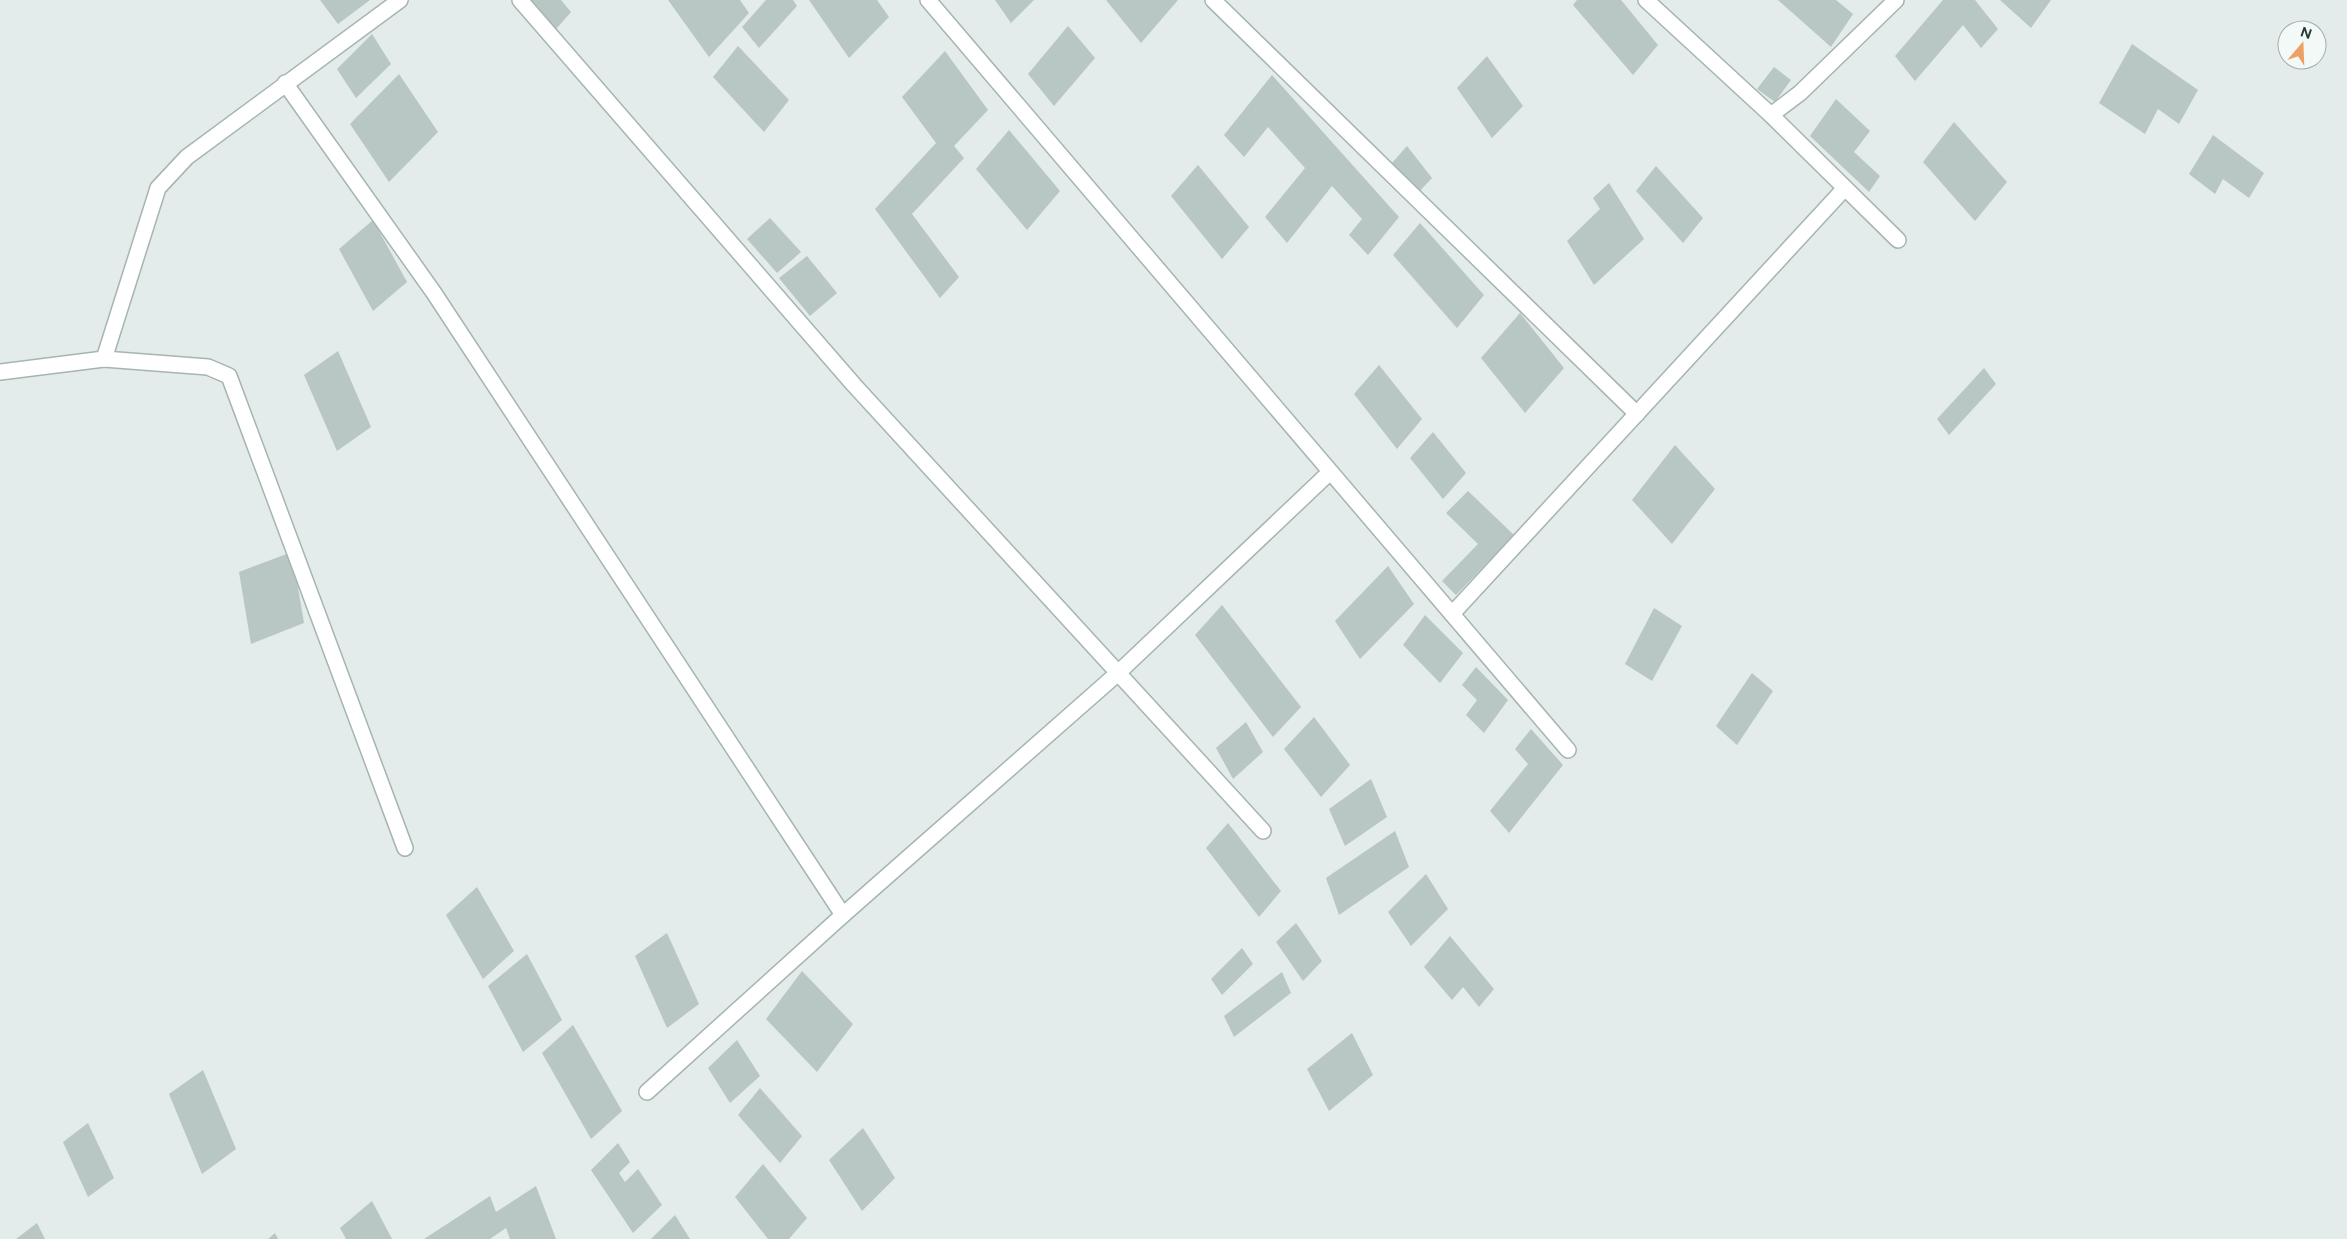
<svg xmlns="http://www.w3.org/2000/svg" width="2347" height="1239" viewBox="0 0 2347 1239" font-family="Figtree,sans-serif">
	<rect width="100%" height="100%" fill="#e3ecea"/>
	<g fill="#b8c7c4">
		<path d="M 320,0 L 370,0 L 338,24 Z"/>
		<path d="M 522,0 L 561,0 L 571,12 L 551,35 Z"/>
		<path d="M 668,0 L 740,0 L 749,13 L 709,57 Z"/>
		<path d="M 766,0 L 793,0 L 797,6 L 759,48 L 742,27 Z"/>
		<path d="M 809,0 L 877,0 L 889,17 L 849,58 Z"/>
		<path d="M 995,0 L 1034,0 L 1011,23 Z"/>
		<path d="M 1106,0 L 1178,0 L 1141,43 Z"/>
		<path d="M 1577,0 L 1621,0 L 1658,45 L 1633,75 L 1573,5 Z"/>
		<path d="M 1778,0 L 1836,0 L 1853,14 L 1831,47 Z"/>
		<path d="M 1943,0 L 1975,0 L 1998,29 L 1981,48 L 1963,25 L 1915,81 L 1895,56 Z"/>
		<path d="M 2000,0 L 2051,0 L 2031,28 Z"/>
		<path d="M 1068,26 L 1095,58 L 1054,106 L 1028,74 Z"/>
		<path d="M 372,34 L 391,64 L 356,98 L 337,69 Z"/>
		<path d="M 2132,44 L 2198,90 L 2179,124 L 2158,109 L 2145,134 L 2099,103 Z"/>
		<path d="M 738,46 L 789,100 L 764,132 L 713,77 Z"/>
		<path d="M 945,51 L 988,110 L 954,146 L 964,158 L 912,214 L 959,277 L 940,298 L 875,209 L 936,143 L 902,97 Z"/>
		<path d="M 1487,56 L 1523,106 L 1492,138 L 1457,88 Z"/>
		<path d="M 1774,67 L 1791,80 L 1775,102 L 1757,89 Z"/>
		<path d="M 399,74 L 438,132 L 389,182 L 350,124 Z"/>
		<path d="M 1272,75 L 1399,217 L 1368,255 L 1349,235 L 1362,219 L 1332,186 L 1287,243 L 1265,217 L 1305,168 L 1268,127 L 1244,157 L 1224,135 Z"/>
		<path d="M 1836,99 L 1870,131 L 1854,152 L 1880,176 L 1869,192 L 1810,136 Z"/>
		<path d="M 1954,122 L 2007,182 L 1975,221 L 1923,162 Z"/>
		<path d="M 1009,130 L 1060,191 L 1027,230 L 976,169 Z"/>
		<path d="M 2213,135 L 2264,173 L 2249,198 L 2223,179 L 2215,194 L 2189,174 Z"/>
		<path d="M 1407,146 L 1432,178 L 1416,195 L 1392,163 Z"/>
		<path d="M 1198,165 L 1249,227 L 1222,259 L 1171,196 Z"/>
		<path d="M 1656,166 L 1703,218 L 1683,243 L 1636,191 Z"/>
		<path d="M 1609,183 L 1644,239 L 1594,285 L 1567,241 L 1600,209 L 1593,198 Z"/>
		<path d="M 770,218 L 801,252 L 777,273 L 747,239 Z"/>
		<path d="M 373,220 L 407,282 L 373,311 L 339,249 Z"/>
		<path d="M 1420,223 L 1484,295 L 1457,328 L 1393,255 Z"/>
		<path d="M 807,256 L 837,293 L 810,316 L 779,278 Z"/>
		<path d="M 1520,313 L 1564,368 L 1525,413 L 1481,358 Z"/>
		<path d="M 338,351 L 371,427 L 337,451 L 304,375 Z"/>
		<path d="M 1379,365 L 1422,419 L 1397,449 L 1354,394 Z"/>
		<path d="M 1984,368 L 1996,384 L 1949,435 L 1937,419 Z"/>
		<path d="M 1433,432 L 1466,473 L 1443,499 L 1410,458 Z"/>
		<path d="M 1675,445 L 1715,489 L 1672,544 L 1632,500 Z"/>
		<path d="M 1468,491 L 1514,535 L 1456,595 L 1442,581 L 1478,544 L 1446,513 Z"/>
		<path d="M 292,552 L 304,623 L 251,644 L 239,572 Z"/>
		<path d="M 1388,566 L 1414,604 L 1360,659 L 1335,621 Z"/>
		<path d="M 1222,605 L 1301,707 L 1273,737 L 1195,635 Z"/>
		<path d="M 1654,608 L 1682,626 L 1652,681 L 1625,664 Z"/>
		<path d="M 1425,615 L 1463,653 L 1440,683 L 1403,645 Z"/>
		<path d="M 1476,667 L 1508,700 L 1484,733 L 1466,715 L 1477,700 L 1462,685 Z"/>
		<path d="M 1752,673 L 1773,691 L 1737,745 L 1716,726 Z"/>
		<path d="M 1314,717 L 1350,765 L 1321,797 L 1284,749 Z"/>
		<path d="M 1246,722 L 1263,752 L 1233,779 L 1216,748 Z"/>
		<path d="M 1531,729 L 1563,765 L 1509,833 L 1490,811 L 1528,764 L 1515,749 Z"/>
		<path d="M 1371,779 L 1387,817 L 1345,846 L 1329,809 Z"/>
		<path d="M 1228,823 L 1281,891 L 1259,917 L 1206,848 Z"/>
		<path d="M 1395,831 L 1409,867 L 1339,915 L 1326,878 Z"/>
		<path d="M 1426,874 L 1448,909 L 1411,946 L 1388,912 Z"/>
		<path d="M 477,887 L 514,951 L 483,979 L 446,915 Z"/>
		<path d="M 1296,923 L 1322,961 L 1303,981 L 1276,942 Z"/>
		<path d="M 667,933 L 699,1004 L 667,1028 L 635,956 Z"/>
		<path d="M 1450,936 L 1494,989 L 1479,1007 L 1463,987 L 1452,1000 L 1424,967 Z"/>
		<path d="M 1242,948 L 1253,964 L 1222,995 L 1211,979 Z"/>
		<path d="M 527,954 L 562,1020 L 523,1052 L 488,986 Z"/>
		<path d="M 802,971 L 853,1024 L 817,1072 L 766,1019 Z"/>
		<path d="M 1282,972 L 1291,993 L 1234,1037 L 1224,1016 Z"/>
		<path d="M 573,1025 L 622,1111 L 591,1139 L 542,1053 Z"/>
		<path d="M 1352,1033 L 1373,1075 L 1329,1111 L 1307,1069 Z"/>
		<path d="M 737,1040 L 760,1076 L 730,1103 L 708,1068 Z"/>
		<path d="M 203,1070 L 236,1149 L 202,1174 L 169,1094 Z"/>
		<path d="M 760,1088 L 802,1136 L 780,1163 L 738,1115 Z"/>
		<path d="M 88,1123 L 114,1178 L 88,1197 L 63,1142 Z"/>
		<path d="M 863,1128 L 895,1178 L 862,1211 L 829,1160 Z"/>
		<path d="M 618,1143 L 630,1162 L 619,1173 L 625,1182 L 638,1169 L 662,1205 L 633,1233 L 591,1170 Z"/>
		<path d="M 763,1164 L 807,1218 L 789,1239 L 768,1239 L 735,1197 Z"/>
		<path d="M 536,1186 L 556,1239 L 510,1239 L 506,1228 L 490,1239 L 424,1239 L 490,1196 L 496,1212 Z"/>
		<path d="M 372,1201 L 392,1239 L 346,1239 L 340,1228 Z"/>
		<path d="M 675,1215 L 690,1239 L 651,1239 Z"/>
		<path d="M 37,1223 L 45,1239 L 16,1239 Z"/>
		<path d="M 275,1233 L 278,1239 L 268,1239 Z"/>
	</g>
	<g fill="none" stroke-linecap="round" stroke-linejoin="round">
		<defs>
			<g id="minor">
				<path d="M 520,0 L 854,385 L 1263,831"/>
				<path d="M 928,0 L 1568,750"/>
				<path d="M 1213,0 L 1637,414"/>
				<path d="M 1646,0 L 1771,115 L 1898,240"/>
				<path d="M 285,83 L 434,293 L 843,915"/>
				<path d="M 1771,115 L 1800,93 L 1896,0"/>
				<path d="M 104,359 L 158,188 L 187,157 L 400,0"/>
				<path d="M 0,372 L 104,359 L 208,367 L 229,376 L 405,848"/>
				<path d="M 1452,614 L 1845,188"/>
				<path d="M 647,1092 L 843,915 L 1118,673 L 1330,472"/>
			</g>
		</defs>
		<use href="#minor" stroke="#a6b4b2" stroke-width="18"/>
		<use href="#minor" stroke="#fff" stroke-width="15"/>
	</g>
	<g transform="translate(2302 45) rotate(19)"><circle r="24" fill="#f3f9f7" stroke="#a0aeac"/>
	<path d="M0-4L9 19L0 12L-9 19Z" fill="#eca061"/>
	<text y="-8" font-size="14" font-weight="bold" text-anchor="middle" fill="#233d3b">N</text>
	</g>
</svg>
